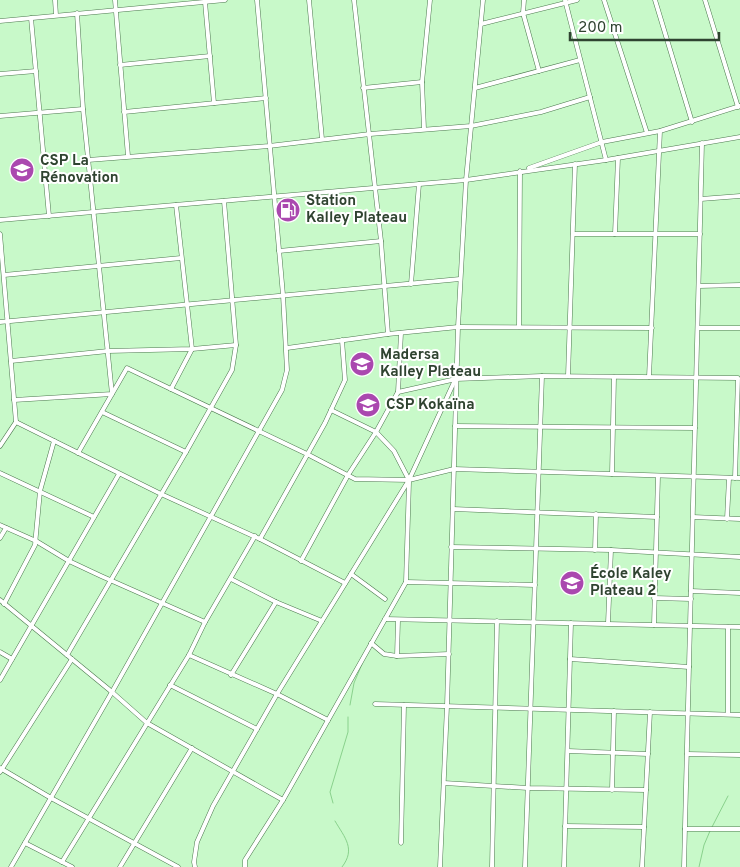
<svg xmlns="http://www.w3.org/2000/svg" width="740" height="867" viewBox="0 0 740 867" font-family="Overpass,sans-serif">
	<rect width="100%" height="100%" fill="#c8f9c9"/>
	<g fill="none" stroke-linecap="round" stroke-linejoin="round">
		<g stroke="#89d18c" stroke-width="1">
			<path d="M 350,705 L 354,683 L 362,664"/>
			<path d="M 333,803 L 330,792 L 348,732 L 348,717"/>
			<path d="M 335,821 C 345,838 356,849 342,867"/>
			<path d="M 712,827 L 728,796"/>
			<path d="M 699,867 L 704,845 L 710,831"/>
		</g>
		<defs>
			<g id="minor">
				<path d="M 55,0 L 56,15"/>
				<path d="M 115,0 L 128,156"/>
				<path d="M 309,0 L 322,139"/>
				<path d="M 354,0 L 381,241 L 388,334"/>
				<path d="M 524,0 L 523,13 L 539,71"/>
				<path d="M 565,0 L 606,160"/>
				<path d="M 604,0 L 647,133"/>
				<path d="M 655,0 L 692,122"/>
				<path d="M 705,0 L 738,107"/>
				<path d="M 205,2 L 214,103"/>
				<path d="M 31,18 L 49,216"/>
				<path d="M 0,21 L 225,0"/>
				<path d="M 481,24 L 577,0"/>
				<path d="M 120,65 L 210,56"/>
				<path d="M 0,74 L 36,71"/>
				<path d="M 363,88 L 422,82"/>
				<path d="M 475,88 L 580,60"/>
				<path d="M 124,112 L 266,98"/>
				<path d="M 0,116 L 83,109"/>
				<path d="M 424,129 L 422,82 L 430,0"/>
				<path d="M 88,160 L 269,146 L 370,134 L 471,126 L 541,112 L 590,97"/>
				<path d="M 529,168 L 602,142 L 660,131 L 740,106"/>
				<path d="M 701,199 L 740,196"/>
				<path d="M 0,220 L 466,180 L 606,160 L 740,137"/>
				<path d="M 0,234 L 16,422 L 0,446"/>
				<path d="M 573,234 L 700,234"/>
				<path d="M 615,234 L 618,158"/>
				<path d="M 279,251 L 381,241"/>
				<path d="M 4,275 L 181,258"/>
				<path d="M 411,284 L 419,184"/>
				<path d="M 699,286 L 740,285"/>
				<path d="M 0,322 L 460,279"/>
				<path d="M 519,327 L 520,171"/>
				<path d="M 698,328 L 740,328"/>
				<path d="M 287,348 L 388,334 L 458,327 L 652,328"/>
				<path d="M 11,361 L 108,351 L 192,349 L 236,345"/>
				<path d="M 568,376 L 575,164"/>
				<path d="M 649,377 L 660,131"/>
				<path d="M 171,389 L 192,349 L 176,205"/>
				<path d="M 398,392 L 456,379 L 542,376 L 738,378 L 735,478"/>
				<path d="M 14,400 L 112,394 L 83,109 L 77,13"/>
				<path d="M 331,410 L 376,432 L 394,451 L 409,480 L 454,469 L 740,478"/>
				<path d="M 102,412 L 186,452"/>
				<path d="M 16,422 L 161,494 L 260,539 L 345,583"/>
				<path d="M 455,426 L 695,428"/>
				<path d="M 78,453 L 127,368 L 307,454 L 355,479 L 409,480"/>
				<path d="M 0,473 L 94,517"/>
				<path d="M 612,474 L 614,377"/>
				<path d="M 453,509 L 657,517"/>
				<path d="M 693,517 L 740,519"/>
				<path d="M 727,519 L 729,478"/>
				<path d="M 0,525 L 36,541 L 69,561 L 101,576 L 205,622"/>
				<path d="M 0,538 L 6,528"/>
				<path d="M 260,539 L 325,423 L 345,380 L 342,340"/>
				<path d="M 451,547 L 611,550 L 740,557"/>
				<path d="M 595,550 L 596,514"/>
				<path d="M 301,561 L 348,475 L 376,432 L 398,392 L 401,333"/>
				<path d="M 351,574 L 385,599"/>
				<path d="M 231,579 L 276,602 L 322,621"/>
				<path d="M 406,582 L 535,585"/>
				<path d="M 691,591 L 740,593"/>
				<path d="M 654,598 L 691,599"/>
				<path d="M 0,600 L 112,692 L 147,723 L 283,800"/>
				<path d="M 4,604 L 35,545 L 40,491 L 54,441"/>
				<path d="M 385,619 L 740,627"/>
				<path d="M 608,623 L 611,550"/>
				<path d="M 654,625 L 658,476"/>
				<path d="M 371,643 L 384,654 L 397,656 L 449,654"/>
				<path d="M 0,652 L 12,659"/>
				<path d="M 67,655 L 186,452 L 232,370 L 236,345 L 224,201"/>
				<path d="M 189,655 L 277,694 L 328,720"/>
				<path d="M 397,656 L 398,620"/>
				<path d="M 570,659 L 689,667"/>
				<path d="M 231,675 L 276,602"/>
				<path d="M 0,680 L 119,474"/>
				<path d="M 170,685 L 257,729"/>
				<path d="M 375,704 L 740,715"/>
				<path d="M 728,714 L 728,627"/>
				<path d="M 568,751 L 648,754"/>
				<path d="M 687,754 L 740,755"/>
				<path d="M 0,768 L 51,798 L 178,867"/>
				<path d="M 0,772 L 72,659"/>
				<path d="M 444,783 L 528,788 L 646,790"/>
				<path d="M 612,790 L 614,711"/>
				<path d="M 565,826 L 644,827"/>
				<path d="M 685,829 L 740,829"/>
				<path d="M 25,843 L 72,867"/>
				<path d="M 401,843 L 404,705"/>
				<path d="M 62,862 L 189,655 L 205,622 L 255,536"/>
				<path d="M 11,867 L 112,692 L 282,390 L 287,370 L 283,295 L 257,0"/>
				<path d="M 120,867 L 192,748"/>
				<path d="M 195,867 L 194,862 L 197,842 L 213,806 L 277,694 L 409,480 L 455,380"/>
				<path d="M 245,867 L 245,860 L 283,800 L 406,582 L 409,482"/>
				<path d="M 440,867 L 447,706 L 458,327 L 466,180 L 483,0"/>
				<path d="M 492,867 L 497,621"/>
				<path d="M 525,867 L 542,376"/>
				<path d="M 564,867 L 571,623"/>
				<path d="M 642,867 L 650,712"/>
				<path d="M 684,867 L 702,143"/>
			</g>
		</defs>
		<use href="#minor" stroke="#4d794f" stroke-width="5"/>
		<use href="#minor" stroke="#fff" stroke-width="4"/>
	</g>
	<defs>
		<symbol id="school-disc" viewBox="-11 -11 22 22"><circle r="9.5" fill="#aa48af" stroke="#fff"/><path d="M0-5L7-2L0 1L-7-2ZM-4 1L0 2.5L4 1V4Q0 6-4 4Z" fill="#fff"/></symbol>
		<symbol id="fuel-disc" viewBox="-11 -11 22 22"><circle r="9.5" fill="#aa48af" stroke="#fff"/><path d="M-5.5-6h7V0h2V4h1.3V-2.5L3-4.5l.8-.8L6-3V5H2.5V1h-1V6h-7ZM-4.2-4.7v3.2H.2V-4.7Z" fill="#fff"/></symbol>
	</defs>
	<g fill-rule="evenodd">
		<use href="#school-disc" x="8" y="156" width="28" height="28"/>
		<use href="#fuel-disc" x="274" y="196" width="28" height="28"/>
		<use href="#school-disc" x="348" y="350" width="28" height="28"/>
		<use href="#school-disc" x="354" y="391" width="28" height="28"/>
		<use href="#school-disc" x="558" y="569" width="28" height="28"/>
	</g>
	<g text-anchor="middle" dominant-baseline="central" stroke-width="4" stroke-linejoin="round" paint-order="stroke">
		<g font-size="15" font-weight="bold" fill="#2f4330" stroke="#fff" text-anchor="start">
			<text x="40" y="161">CSP La<tspan x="40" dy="17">Rénovation</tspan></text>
			<text x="306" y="201">Station<tspan x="306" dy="17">Kalley Plateau</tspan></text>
			<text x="380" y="355">Madersa<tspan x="380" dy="17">Kalley Plateau</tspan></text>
			<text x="386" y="405">CSP Kokaïna</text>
			<text x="590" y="574">École Kaley<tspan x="590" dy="17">Plateau 2</tspan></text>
		</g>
	</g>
	<path d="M570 32v8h149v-8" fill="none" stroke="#2f4330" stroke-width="2.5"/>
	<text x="578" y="32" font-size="15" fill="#2f4330" stroke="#ffffff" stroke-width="4" paint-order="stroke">200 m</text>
</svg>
